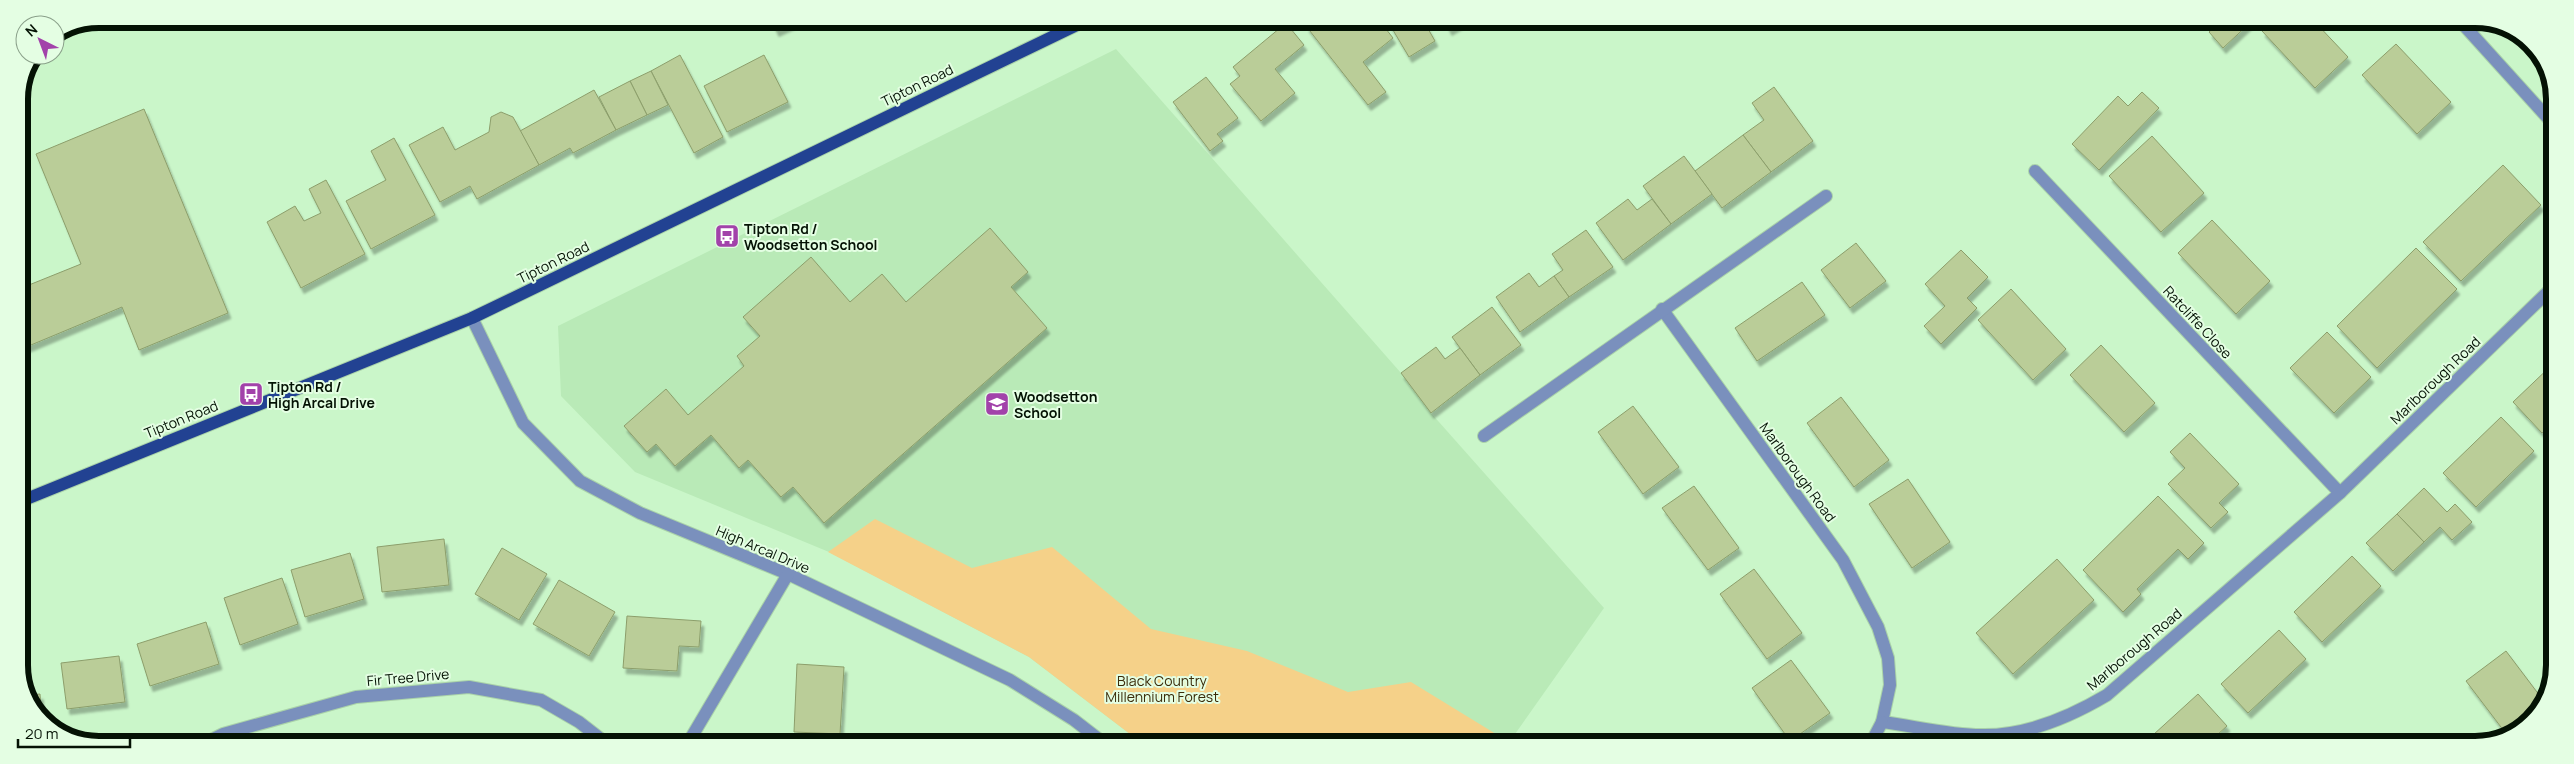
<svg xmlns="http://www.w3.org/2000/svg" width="2574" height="764" viewBox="0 0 2574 764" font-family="Manrope,sans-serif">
	<defs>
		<filter id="shadow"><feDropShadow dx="3" dy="5.5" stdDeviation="1" flood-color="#0004"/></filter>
	</defs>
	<rect width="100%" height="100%" fill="#caf6c9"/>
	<path fill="#b9eab7" d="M 1116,49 L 1401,373 L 1431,413 L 1604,608 L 1508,744 L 1143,744 L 1029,657 L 829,552 L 635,472 L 561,396 L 558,326 Z"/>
	<path fill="#f5d189" d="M 875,519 L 972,568 L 1052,547 L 1151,629 L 1247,651 L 1348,692 L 1411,682 L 1509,742 L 1508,744 L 1143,744 L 1029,657 L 828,552 Z"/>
	<g fill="#bacd98" stroke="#8c9e6b" filter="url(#shadow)">
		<path d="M 771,20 L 800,20 L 776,31 Z"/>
		<path d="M 1313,20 L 1379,20 L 1393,38 L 1363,62 L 1386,92 L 1368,105 L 1306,26 Z"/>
		<path d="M 1387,20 L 1423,20 L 1435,41 L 1409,57 Z"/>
		<path d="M 1444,20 L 1466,20 L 1449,30 Z"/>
		<path d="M 2221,21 L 2252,21 L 2223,48 L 2209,32 Z"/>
		<path d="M 2273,21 L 2314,21 L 2348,57 L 2315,88 L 2262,31 Z"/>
		<path d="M 1286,23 L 1304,45 L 1275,69 L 1295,93 L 1261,121 L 1230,84 L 1240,76 L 1233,67 Z"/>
		<path d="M 2396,44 L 2451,102 L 2417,134 L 2362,75 Z"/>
		<path d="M 680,55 L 723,137 L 694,153 L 651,71 Z"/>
		<path d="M 764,55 L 788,102 L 727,132 L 704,86 Z"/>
		<path d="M 651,71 L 668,105 L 647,115 L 630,81 Z"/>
		<path d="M 1206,77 L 1238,118 L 1217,134 L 1223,141 L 1210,151 L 1173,102 Z"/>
		<path d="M 630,81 L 647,115 L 616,130 L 599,97 Z"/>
		<path d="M 1774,87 L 1813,141 L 1771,172 L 1743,135 L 1764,120 L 1752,103 Z"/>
		<path d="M 594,90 L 616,130 L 573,153 L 570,148 L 539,165 L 520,131 Z"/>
		<path d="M 2142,92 L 2159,108 L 2099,170 L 2072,144 L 2118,96 L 2128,106 Z"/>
		<path d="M 144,109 L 228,313 L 139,350 L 122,307 L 19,350 L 19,289 L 81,264 L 36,154 Z"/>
		<path d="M 501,112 L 513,117 L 539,165 L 477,199 L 470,186 L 440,202 L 409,145 L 443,127 L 455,150 L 489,132 L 491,117 Z"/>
		<path d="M 1743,135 L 1771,172 L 1722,208 L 1695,171 Z"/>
		<path d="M 2152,136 L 2204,193 L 2161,232 L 2109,176 Z"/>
		<path d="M 394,138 L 435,215 L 371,249 L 346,201 L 386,180 L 371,151 Z"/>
		<path d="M 1684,156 L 1712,194 L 1671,224 L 1643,186 Z"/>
		<path d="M 2503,165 L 2541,205 L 2461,281 L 2423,242 Z"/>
		<path d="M 326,180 L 365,254 L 301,288 L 267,222 L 295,206 L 304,221 L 321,213 L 309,189 Z"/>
		<path d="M 1628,199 L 1637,210 L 1652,199 L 1671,224 L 1623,260 L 1596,223 Z"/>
		<path d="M 2212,220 L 2270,281 L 2236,314 L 2178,253 Z"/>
		<path d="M 990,228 L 1028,272 L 1011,287 L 1047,328 L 824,523 L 793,487 L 781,497 L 748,460 L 739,468 L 711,435 L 675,466 L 656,444 L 647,452 L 624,426 L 666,389 L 688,415 L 744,366 L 737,356 L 760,336 L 743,317 L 811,257 L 850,302 L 882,274 L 906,302 Z"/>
		<path d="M 1586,230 L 1613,267 L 1569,297 L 1554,276 L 1563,270 L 1552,254 Z"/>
		<path d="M 1856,243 L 1886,281 L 1850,308 L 1821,270 Z"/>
		<path d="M 2416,248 L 2457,289 L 2377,368 L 2337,326 Z"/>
		<path d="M 1961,250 L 1988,277 L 1967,298 L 1977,308 L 1941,344 L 1924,326 L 1945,306 L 1925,284 Z"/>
		<path d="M 1529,273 L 1539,287 L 1554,276 L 1569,297 L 1520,332 L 1496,297 Z"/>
		<path d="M 1802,282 L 1825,315 L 1757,361 L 1735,328 Z"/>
		<path d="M 2011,289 L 2066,349 L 2033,380 L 1978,320 Z"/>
		<path d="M 1492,307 L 1521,345 L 1480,375 L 1452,337 Z"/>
		<path d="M 2327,332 L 2371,377 L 2334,413 L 2290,368 Z"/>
		<path d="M 2101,345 L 2155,403 L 2124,432 L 2070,375 Z"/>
		<path d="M 1436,347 L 1445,359 L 1460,348 L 1480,375 L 1431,413 L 1401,373 Z"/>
		<path d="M 2554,363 L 2554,423 L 2542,433 L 2513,402 Z"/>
		<path d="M 1841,397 L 1889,460 L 1854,487 L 1807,423 Z"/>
		<path d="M 1633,406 L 1679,467 L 1643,494 L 1598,432 Z"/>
		<path d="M 2501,417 L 2534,451 L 2476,507 L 2443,473 Z"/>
		<path d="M 2190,433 L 2239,484 L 2219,503 L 2228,512 L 2211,528 L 2168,484 L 2185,468 L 2170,452 Z"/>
		<path d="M 1908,479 L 1950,542 L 1912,568 L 1869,504 Z"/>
		<path d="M 1694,486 L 1739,548 L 1708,570 L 1662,508 Z"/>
		<path d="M 2424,488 L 2447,512 L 2455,504 L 2472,522 L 2452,540 L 2440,527 L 2424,542 L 2397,514 Z"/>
		<path d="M 2158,496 L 2204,543 L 2188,559 L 2178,549 L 2137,589 L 2141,594 L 2123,612 L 2083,570 Z"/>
		<path d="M 2397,514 L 2424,542 L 2393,571 L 2366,543 Z"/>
		<path d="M 444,539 L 449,585 L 382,592 L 377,547 Z"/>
		<path d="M 502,548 L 547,574 L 519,620 L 475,594 Z"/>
		<path d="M 350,553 L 364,599 L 305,617 L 291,570 Z"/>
		<path d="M 2352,556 L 2381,586 L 2322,642 L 2294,612 Z"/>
		<path d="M 2057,559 L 2094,600 L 2013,674 L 1976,633 Z"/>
		<path d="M 1754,569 L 1802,633 L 1767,659 L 1720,594 Z"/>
		<path d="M 282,578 L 298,624 L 240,645 L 224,598 Z"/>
		<path d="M 559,580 L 615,612 L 589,656 L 533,624 Z"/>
		<path d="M 627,616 L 701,621 L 699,647 L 679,646 L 677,671 L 623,668 Z"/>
		<path d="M 206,622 L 219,664 L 150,686 L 137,644 Z"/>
		<path d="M 2279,630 L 2306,659 L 2248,713 L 2221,684 Z"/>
		<path d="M 2506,651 L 2543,700 L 2524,729 L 2507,735 L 2466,681 Z"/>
		<path d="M 119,656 L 125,702 L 67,709 L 61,663 Z"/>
		<path d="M 1791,660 L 1830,713 L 1790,741 L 1752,688 Z"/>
		<path d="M 797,664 L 844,667 L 840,734 L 794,732 Z"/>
		<path d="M 40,694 L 42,720 L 38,718 L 29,695 Z"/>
		<path d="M 2198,694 L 2227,726 L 2206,745 L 2142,745 Z"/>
		<path d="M 449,734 L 451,743 L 396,743 Z"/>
	</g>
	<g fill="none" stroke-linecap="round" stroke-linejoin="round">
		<defs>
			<g id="minor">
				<path d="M 2460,21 L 2555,126"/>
				<path d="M 2035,171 L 2340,493"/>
				<path d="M 1662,309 L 1843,560 L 1878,627 L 1888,658 L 1890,685 L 1882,722 C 1914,726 1949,735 1981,735 C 2026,736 2070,717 2107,695 L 2340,493 L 2554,286"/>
				<path d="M 472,318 L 523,423 L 580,481 L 640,513 L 788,574 L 1010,680 L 1074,720 L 1105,744"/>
				<path d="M 1484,436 L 1826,196"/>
				<path d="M 205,743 L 223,734 L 356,697 L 469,687 L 541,700 L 579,722 L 606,743"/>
				<path d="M 688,743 L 788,574"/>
				<path d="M 1870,745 L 1882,722"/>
			</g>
			<path id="primary" d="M 19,502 L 472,318 L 1087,20"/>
		</defs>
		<use href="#minor" stroke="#aad2a9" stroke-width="14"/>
		<use href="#primary" stroke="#aad2a9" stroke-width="14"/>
		<use href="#minor" stroke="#7a90bd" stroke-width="12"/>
		<use href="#primary" stroke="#224292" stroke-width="12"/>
	</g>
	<defs>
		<symbol id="bus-square" viewBox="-11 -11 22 22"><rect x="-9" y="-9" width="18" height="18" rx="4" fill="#a242aa" stroke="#e4fee3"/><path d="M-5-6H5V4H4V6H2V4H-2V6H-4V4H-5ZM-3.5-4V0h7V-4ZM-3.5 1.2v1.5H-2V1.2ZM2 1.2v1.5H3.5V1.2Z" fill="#fff"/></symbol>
		<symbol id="school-square" viewBox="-11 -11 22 22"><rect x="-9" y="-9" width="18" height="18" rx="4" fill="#a242aa" stroke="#e4fee3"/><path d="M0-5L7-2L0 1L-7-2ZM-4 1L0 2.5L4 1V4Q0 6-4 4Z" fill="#fff"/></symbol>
	</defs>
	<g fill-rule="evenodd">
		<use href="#bus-square" x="713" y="222" width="28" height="28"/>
		<use href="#bus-square" x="237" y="380" width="28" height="28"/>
		<use href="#school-square" x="983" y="390" width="28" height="28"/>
	</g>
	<g text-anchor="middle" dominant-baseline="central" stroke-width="4" stroke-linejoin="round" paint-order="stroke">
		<g font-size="14" fill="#041204" stroke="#e4fee3">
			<text transform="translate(917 85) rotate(-26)">Tipton Road</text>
			<text transform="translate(553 262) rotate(-26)">Tipton Road</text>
			<text transform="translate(2198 322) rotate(47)">Ratcliffe Close</text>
			<text transform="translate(2435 380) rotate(-44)">Marlborough Road</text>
			<text transform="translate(181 419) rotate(-22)">Tipton Road</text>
			<text transform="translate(1798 472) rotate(54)">Marlborough Road</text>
			<text transform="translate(763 549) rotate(23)">High Arcal Drive</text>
			<text transform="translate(2134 649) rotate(-40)">Marlborough Road</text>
			<text transform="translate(408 677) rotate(-5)">Fir Tree Drive</text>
		</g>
		<g font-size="14" font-weight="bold" fill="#041204" stroke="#e4fee3" text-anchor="start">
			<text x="744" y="228">Tipton Rd /<tspan x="744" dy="16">Woodsetton School</tspan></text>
			<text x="268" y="386">Tipton Rd /<tspan x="268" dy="16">High Arcal Drive</tspan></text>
			<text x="1014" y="396">Woodsetton<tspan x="1014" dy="16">School</tspan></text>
		</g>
		<g font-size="14" fill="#3b2c0a" stroke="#e4fee3">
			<text x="1162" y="680">Black Country<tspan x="1162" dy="16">Millennium Forest</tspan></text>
		</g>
	</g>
	<path d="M0 0H2574V764H0ZM99 28H2475A71 71 0 0 1 2546 99V665A71 71 0 0 1 2475 736H99A71 71 0 0 1 28 665V99A71 71 0 0 1 99 28Z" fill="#e4fee3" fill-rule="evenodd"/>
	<path fill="none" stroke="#041204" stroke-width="6" d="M99 28H2475A71 71 0 0 1 2546 99V665A71 71 0 0 1 2475 736H99A71 71 0 0 1 28 665V99A71 71 0 0 1 99 28Z"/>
	<g transform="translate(40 40) rotate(318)"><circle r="24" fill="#e4fee3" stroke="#8aa08a"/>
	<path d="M0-4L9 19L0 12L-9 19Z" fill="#a242aa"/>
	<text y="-8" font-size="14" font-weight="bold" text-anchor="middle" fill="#041204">N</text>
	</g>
	<path d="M18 739v8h112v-8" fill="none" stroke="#041204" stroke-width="2.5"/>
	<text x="25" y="739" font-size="15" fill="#041204" stroke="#e4fee3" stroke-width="4" paint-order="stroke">20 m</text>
</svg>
